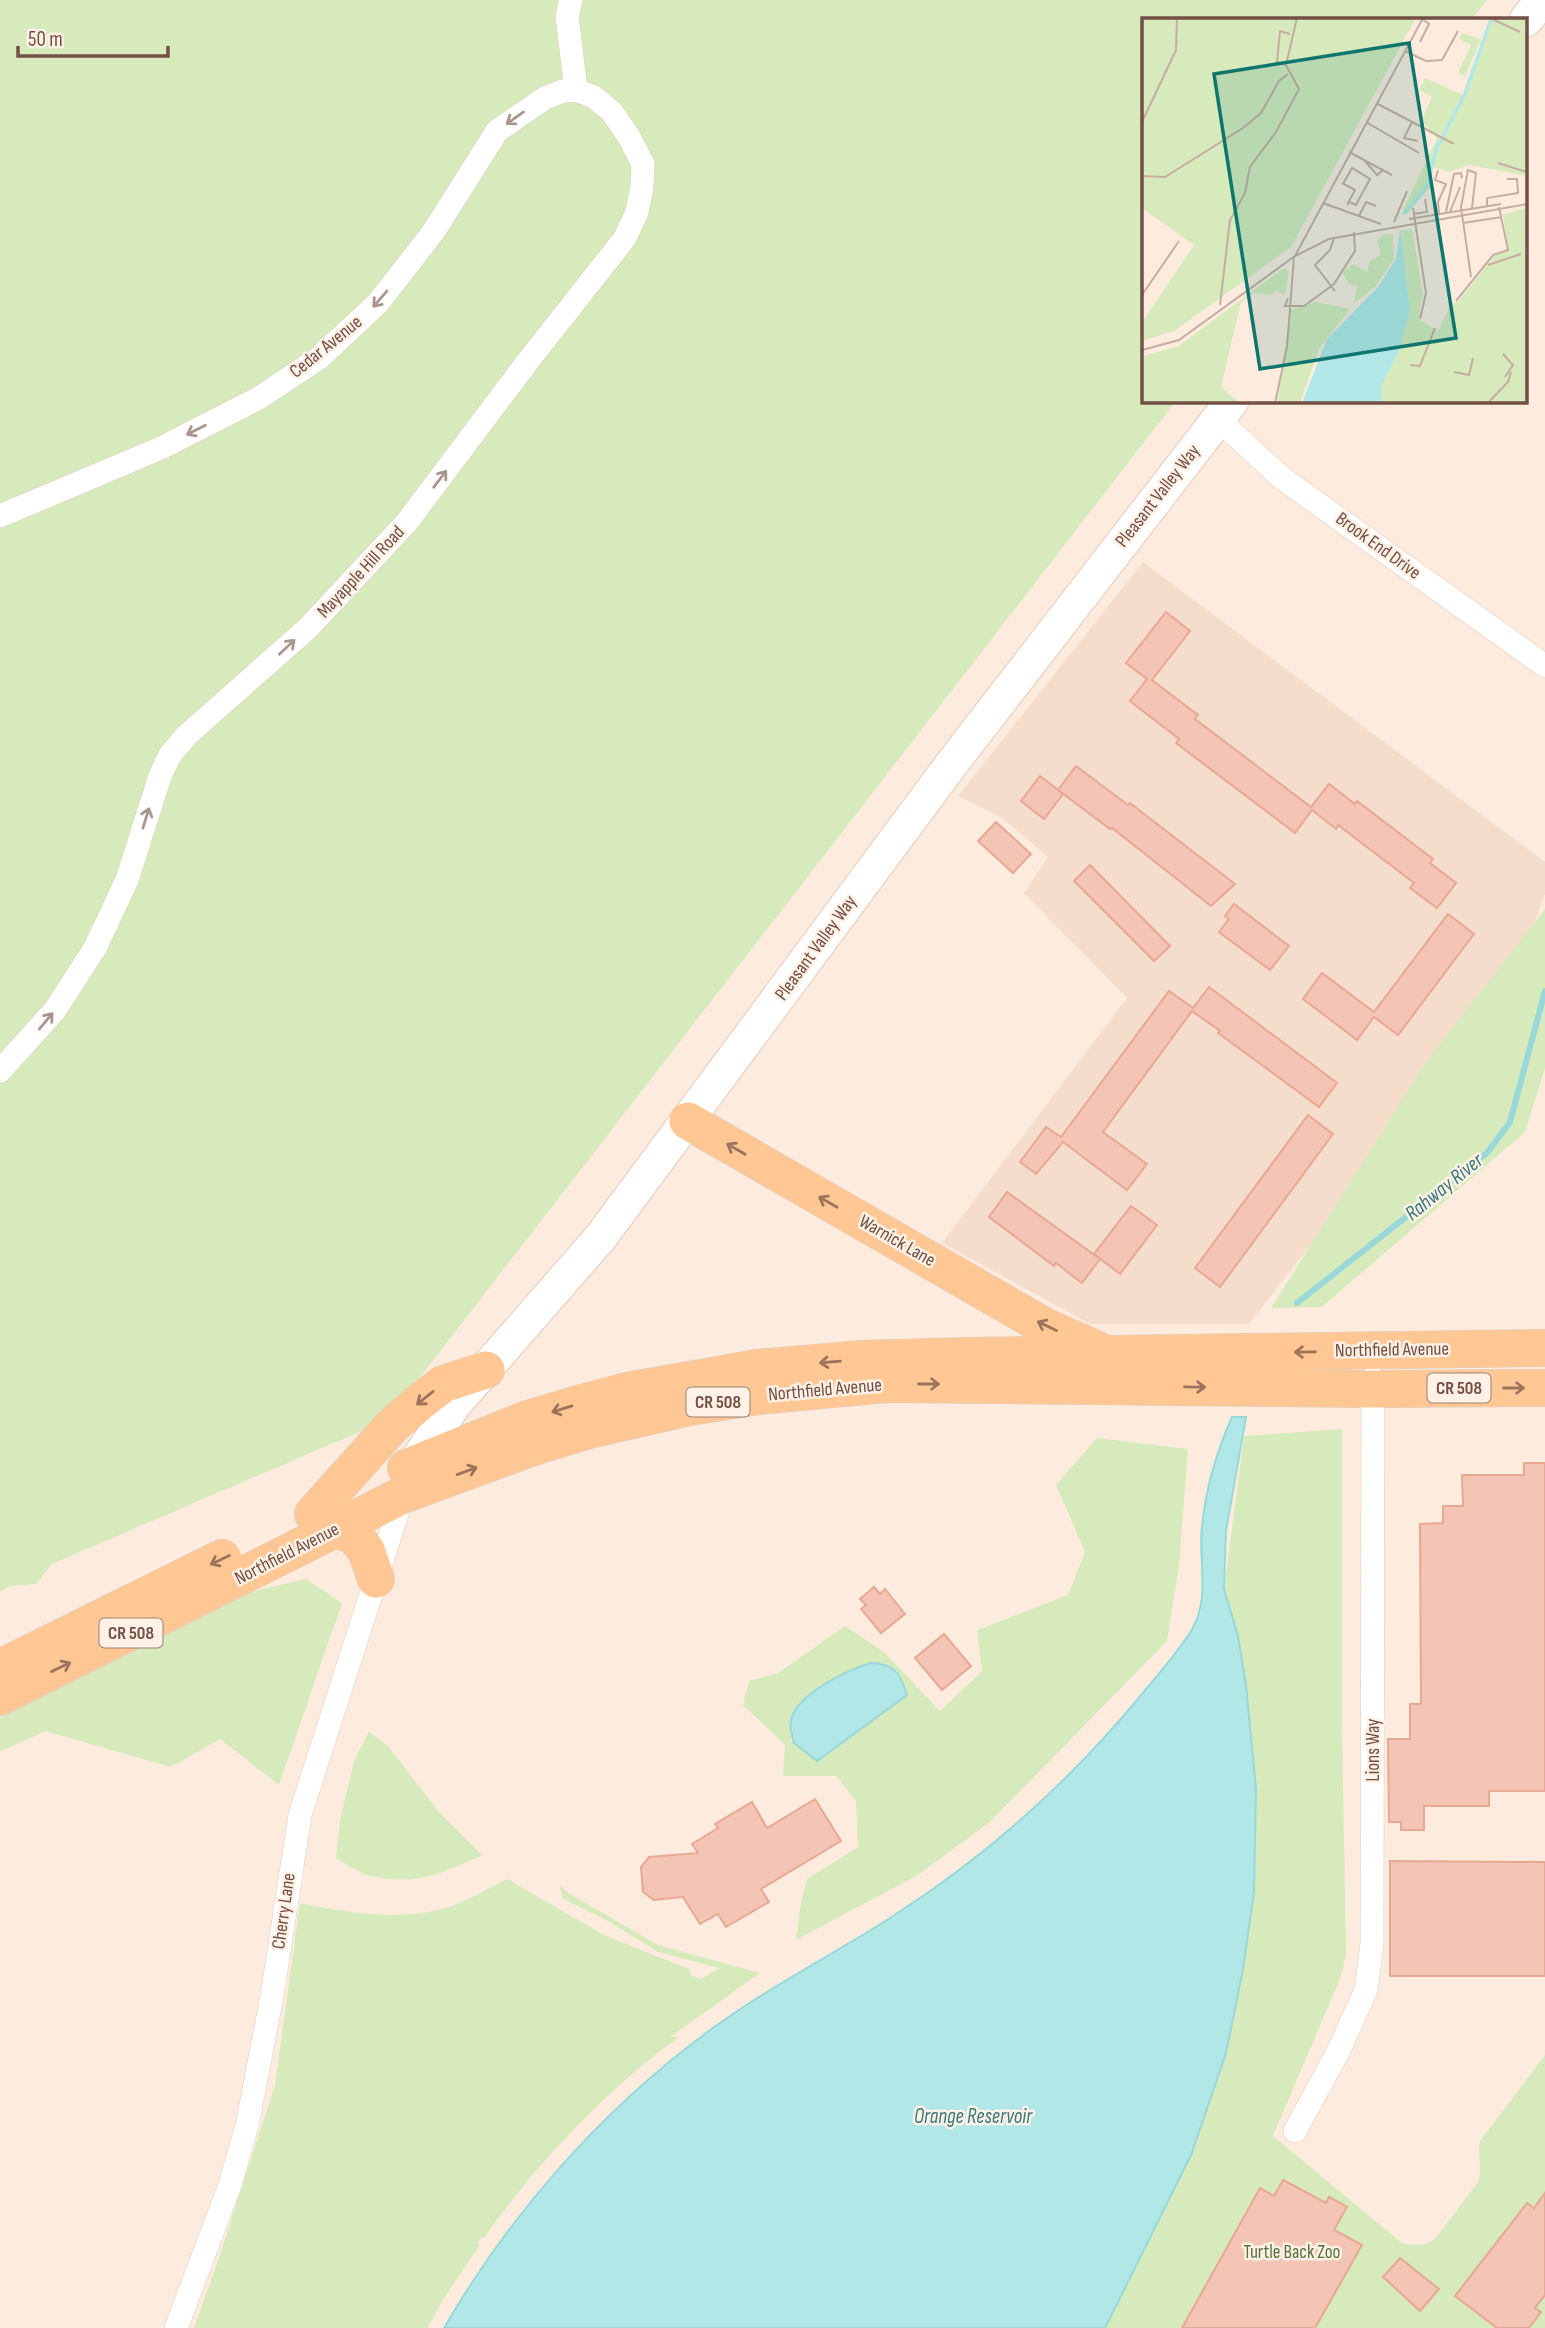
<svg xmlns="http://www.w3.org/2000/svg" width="1545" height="2328" viewBox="0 0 1545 2328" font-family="'Sofia Sans Condensed',sans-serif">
	<rect width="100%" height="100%" fill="#fdecde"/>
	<path fill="#f5ddcc" d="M 1143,562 L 1545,862 L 1545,894 L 1510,988 L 1249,1324 L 1090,1324 L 942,1243 L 1127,998 L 1024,893 L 1048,857 L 1002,818 L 958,796 Z"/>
	<g fill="#d6eabc">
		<path d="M 0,0 L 1487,0 L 1472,19 L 1144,19 L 1144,401 L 1176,401 L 387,1420 L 52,1564 L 36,1584 L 10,1586 L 0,1592 Z"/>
		<path d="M 1545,909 L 1545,1068 L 1525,1132 L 1322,1307 L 1271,1308 L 1426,1062 Z"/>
		<path d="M 1342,1429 L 1342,1725 L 1346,1955 L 1340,1979 L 1273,2136 L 1402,2243 C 1415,2246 1423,2246 1435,2239 L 1478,2182 C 1483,2168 1477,2155 1480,2141 L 1545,2055 L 1545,2328 L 1105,2328 L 1191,2155 L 1226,2053 L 1243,1969 L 1254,1892 L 1256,1789 L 1246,1685 L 1238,1636 L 1224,1589 L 1244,1436 Z"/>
		<path d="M 1097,1438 L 1188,1449 L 1179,1566 L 1167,1641 L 990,1822 L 918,1875 L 796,1940 L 801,1902 L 807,1879 L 858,1847 L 856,1801 L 836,1776 L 783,1776 L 785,1745 L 743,1705 L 749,1681 L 778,1673 L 845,1626 L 884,1652 L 940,1711 L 982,1671 L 977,1630 L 1068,1595 L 1085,1552 L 1056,1485 Z"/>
		<path d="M 306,1579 L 342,1603 L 279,1785 L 220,1739 L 171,1767 L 45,1731 L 0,1752 L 0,1718 L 215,1600 Z"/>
		<path d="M 369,1732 L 388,1746 L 439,1812 L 482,1855 C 442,1874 416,1886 370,1876 C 359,1873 346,1864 336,1858 L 340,1820 L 354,1761 Z"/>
		<path d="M 507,1879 L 604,1935 L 689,1969 L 692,1976 L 701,1979 L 719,1968 L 658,1952 L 608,1921 L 563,1899 L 560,1886 L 570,1894 L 658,1945 L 760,1973 L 670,2037 L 679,2037 C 604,2092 538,2162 484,2238 L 481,2237 L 477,2243 L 480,2245 L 444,2298 L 428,2328 L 194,2328 L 218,2261 L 275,2085 L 300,1903 C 345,1912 393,1921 438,1910 C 463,1904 485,1890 507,1879 Z"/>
	</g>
	<g fill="#b2e7e7" stroke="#98d8d9" stroke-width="2">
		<path d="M 1232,1417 L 1246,1417 L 1226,1531 L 1224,1589 L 1238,1636 L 1246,1685 L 1256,1789 L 1254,1892 L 1243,1969 L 1226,2053 L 1191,2155 L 1105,2328 L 444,2328 C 510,2214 600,2112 706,2033 C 765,1989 831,1956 893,1916 C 985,1857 1067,1784 1137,1700 C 1155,1678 1176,1655 1191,1631 C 1211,1598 1198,1562 1202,1526 C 1206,1487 1216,1453 1232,1417 Z"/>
		<path d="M 871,1663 C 895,1664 900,1673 907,1695 L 817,1761 L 794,1743 C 793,1737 789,1728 791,1721 C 795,1695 847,1670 871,1663 Z"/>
	</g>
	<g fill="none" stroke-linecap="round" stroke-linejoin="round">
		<path stroke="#98d8d9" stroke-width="6" d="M 1297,1303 L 1487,1153 L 1510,1122 L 1545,991"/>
	</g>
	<g fill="#f4c4b4" stroke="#e7a894" stroke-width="2">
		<path d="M 1166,612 L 1190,631 L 1152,680 L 1198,715 L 1195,719 L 1311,807 L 1329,784 L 1355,804 L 1357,801 L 1433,859 L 1430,863 L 1456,883 L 1437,908 L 1410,888 L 1414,883 L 1338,825 L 1336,829 L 1312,810 L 1295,833 L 1176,743 L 1179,739 L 1130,701 L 1147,679 L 1126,663 Z"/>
		<path d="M 1076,766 L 1128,805 L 1130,803 L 1235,884 L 1211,906 L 1112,828 L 1110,829 L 1058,790 Z"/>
		<path d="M 1040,776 L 1063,794 L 1044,819 L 1021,801 Z"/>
		<path d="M 996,822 L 1031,854 L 1013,873 L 978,841 Z"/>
		<path d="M 1090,865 L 1170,946 L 1154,961 L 1074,881 Z"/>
		<path d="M 1234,904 L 1289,946 L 1270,970 L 1219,932 L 1229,919 L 1225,916 Z"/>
		<path d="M 1448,914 L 1474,934 L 1398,1035 L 1374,1017 L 1357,1040 L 1303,999 L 1322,973 L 1374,1012 Z"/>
		<path d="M 1209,987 L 1337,1083 L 1319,1107 L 1218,1033 L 1220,1031 L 1192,1011 L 1103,1132 L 1147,1164 L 1127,1190 L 1063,1142 L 1036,1174 L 1020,1162 L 1046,1127 L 1061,1137 L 1169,991 L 1193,1008 Z"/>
		<path d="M 1308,1115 L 1333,1134 L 1220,1287 L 1195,1268 Z"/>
		<path d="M 1007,1192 L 1100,1259 L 1082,1283 L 1056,1263 L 1054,1266 L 989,1217 Z"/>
		<path d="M 1131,1206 L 1157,1225 L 1120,1274 L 1094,1254 Z"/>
		<path d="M 1524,1463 L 1545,1463 L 1545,1791 L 1489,1791 L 1489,1806 L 1424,1806 L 1424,1830 L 1401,1830 L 1401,1822 L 1389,1822 L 1388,1739 L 1410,1739 L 1410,1704 L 1421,1704 L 1420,1524 L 1443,1523 L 1443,1506 L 1463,1506 L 1462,1475 L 1524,1475 Z"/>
		<path d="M 874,1587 L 880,1594 L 885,1589 L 905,1614 L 881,1633 L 861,1609 L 866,1605 L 860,1599 Z"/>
		<path d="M 944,1634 L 971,1666 L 942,1690 L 915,1658 Z"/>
		<path d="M 815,1799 L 841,1841 L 761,1889 L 769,1902 L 726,1927 L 718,1914 L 700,1924 L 683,1897 L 654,1900 L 643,1892 L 641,1867 L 649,1857 L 698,1853 L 692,1844 L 718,1828 L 715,1824 L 752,1802 L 767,1828 Z"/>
		<path d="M 1390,1861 L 1545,1862 L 1545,1976 L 1390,1976 Z"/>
		<path d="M 1283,2180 L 1326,2203 L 1329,2197 L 1347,2207 L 1334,2230 L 1362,2245 L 1315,2328 L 1182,2328 L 1260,2188 L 1274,2196 Z"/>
		<path d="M 1545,2193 L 1545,2295 L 1535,2308 L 1541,2312 L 1529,2328 L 1497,2328 L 1455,2296 L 1527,2203 L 1534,2208 Z"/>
		<path d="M 1400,2258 L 1439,2289 L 1420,2311 L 1383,2277 Z"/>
	</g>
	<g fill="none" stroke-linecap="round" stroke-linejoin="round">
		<defs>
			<g id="minor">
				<path d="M 1218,419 L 1282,478 L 1545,666"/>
				<path d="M 0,516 L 161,448 L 259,398 L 319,358 L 378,303 L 434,231 L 497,131 L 545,98 L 563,91 L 576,90"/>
				<path d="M 0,1071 L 55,1010 L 95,948 L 127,880 L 160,776 L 170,755 L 187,735 L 308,628 L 407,522 L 528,361 L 625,238 L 637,212 L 642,187 L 643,164 L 629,137 L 612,112 L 594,97 L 576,90 L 567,16 L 571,0"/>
				<path d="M 1295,2131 L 1338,2052 L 1366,1990 L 1372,1944 L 1373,1378"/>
				<path d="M 176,2328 L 230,2185 L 247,2126 L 272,1996 L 300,1815 L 403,1495"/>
			</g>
			<g id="secondary">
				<path d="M 1526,20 L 1542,0"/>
				<path d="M 408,1479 L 413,1465 L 455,1404 L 600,1238 L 950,766 L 1232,401"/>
			</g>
			<g id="primary">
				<path d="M 688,1121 L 1044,1326 L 1098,1350"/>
				<path d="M 406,1468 L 525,1420 L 578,1404 L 627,1391 L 757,1368 L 861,1359 L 966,1356 L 1545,1348"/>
				<path d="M 313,1514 L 392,1426 L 422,1400 L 443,1384 L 486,1370"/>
				<path d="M 335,1530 L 353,1535 L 366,1550 L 376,1579"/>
				<path d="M 0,1668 L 222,1558"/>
				<path d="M 0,1697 L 403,1495 L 533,1447 L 589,1430 L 690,1407 L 759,1396 L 887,1384 L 1373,1389 L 1545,1388"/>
			</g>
		</defs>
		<use href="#minor" stroke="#e3c9bd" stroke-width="24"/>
		<use href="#secondary" stroke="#e8c9ba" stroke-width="35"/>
		<use href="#primary" stroke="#d8cecb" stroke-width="38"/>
		<use href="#minor" stroke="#fff" stroke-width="23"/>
		<use href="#secondary" stroke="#fff" stroke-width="33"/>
		<use href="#primary" stroke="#ffc793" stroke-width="37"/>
	</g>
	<defs><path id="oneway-shaft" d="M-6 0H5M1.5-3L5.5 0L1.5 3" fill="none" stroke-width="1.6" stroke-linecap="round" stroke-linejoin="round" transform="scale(1.75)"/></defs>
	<g stroke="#ab958f">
		<use href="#oneway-shaft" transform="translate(515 118) rotate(145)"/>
		<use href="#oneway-shaft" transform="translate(380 299) rotate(131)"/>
		<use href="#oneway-shaft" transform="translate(196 430) rotate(153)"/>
		<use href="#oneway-shaft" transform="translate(440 479) rotate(-53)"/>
		<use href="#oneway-shaft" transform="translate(287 647) rotate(-43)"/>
		<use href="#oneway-shaft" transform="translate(146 818) rotate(-73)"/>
		<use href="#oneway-shaft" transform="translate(46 1021) rotate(-50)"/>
	</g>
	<g stroke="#9d735c">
		<use href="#oneway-shaft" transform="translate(736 1149) rotate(-150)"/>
		<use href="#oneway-shaft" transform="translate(828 1202) rotate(-150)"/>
		<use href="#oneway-shaft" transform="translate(1047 1326) rotate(-154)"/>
		<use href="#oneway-shaft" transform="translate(1305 1352) rotate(179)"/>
		<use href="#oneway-shaft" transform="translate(830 1362) rotate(175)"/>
		<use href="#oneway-shaft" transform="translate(929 1384)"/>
		<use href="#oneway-shaft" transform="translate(1195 1387) rotate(1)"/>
		<use href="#oneway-shaft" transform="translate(1514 1388)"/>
		<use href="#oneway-shaft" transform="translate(425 1398) rotate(141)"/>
		<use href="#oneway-shaft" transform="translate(562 1409) rotate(163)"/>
		<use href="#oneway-shaft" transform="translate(467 1471) rotate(-20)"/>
		<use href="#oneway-shaft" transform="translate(220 1560) rotate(154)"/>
		<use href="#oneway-shaft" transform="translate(61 1667) rotate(-26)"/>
	</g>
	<g text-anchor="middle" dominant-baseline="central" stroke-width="5" stroke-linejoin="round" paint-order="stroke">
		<g fill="#fff1e5" stroke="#9d8075" stroke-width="2">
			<rect x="1427.5" y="1373.5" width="63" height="29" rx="5"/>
			<rect x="686.5" y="1387.5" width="63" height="29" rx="5"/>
			<rect x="99.5" y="1618.5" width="63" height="29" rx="5"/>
		</g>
		<g font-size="18" font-weight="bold" fill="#734f45">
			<text x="1459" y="1388">CR 508</text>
			<text x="718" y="1402">CR 508</text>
			<text x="131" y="1633">CR 508</text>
		</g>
		<g font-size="19" fill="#734f45" stroke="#fff1e5">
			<text transform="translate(326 347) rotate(-39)">Cedar Avenue</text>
			<text transform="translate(1158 496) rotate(-52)">Pleasant Valley Way</text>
			<text transform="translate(1378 546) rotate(36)">Brook End Drive</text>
			<text transform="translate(361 572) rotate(-47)">Mayapple Hill Road</text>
			<text transform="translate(816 948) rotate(-54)">Pleasant Valley Way</text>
			<text transform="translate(897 1241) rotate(30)">Warnick Lane</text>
			<text transform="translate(1392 1350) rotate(-1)">Northfield Avenue</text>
			<text transform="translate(825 1390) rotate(-5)">Northfield Avenue</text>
			<text transform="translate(287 1554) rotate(-27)">Northfield Avenue</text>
			<text transform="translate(1373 1750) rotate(-90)">Lions Way</text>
			<text transform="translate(284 1911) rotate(-82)">Cherry Lane</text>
		</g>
		<g font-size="19" fill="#54743b" stroke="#fff1e5">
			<text x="1292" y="2252">Turtle Back Zoo</text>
		</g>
		<g font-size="21" font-style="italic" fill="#39797b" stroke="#fff1e5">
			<text transform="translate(1444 1187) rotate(-39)">Rahway River</text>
			<text x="973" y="2116">Orange Reservoir</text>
		</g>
	</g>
	<g transform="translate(1142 18)">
		<rect width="385" height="385" fill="#fdecde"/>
		<path d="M 0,0 L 274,0 L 149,229 L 32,313 L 0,323 L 0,304 L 52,227 L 0,190 ZM 349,0 L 385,0 L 385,158 L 327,147 L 307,154 L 291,149 L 288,169 L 265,196 L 259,197 L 295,120 L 279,103 L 290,79 L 277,72 L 283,60 L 322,77 ZM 320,15 L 339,21 L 323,58 L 316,55 L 329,27 L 317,21 ZM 385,190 L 385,385 L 239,385 L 240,366 L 257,333 L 268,292 L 258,213 L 270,211 L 281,277 L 276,301 L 296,313 L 309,286 L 316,284 L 352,238 L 366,233 L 361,196 ZM 251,216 L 252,241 L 234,268 L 211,286 L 216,268 L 207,266 L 200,254 L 211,246 L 225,254 L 228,243 L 239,237 L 235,223 L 240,217 ZM 142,250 L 147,253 L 143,277 L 134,272 L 129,277 L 112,275 L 99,284 L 79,369 L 98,385 L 0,385 L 0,338 L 35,329 ZM 174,284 L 208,291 L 177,331 L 158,385 L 135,385 L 148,292 Z" fill="#d6eabc"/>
		<path d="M 258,211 L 268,292 L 257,333 L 240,366 L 239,385 L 160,385 L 185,321 L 236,269 L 254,241 Z" fill="#b2e7e7"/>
		<path fill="none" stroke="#b2e7e7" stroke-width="3.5" d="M 262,196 L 285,168 L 295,129 L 322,78 L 349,1"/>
		<path fill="none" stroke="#c6ada1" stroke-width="2" d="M 348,0 L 378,14M 278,24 L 287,6 L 279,0M 263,33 L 284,43 L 300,42 L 316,13M 144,47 L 135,44 L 138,13 L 148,16M 234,85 L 312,126M 0,104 L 34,32 L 35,0M 224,104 L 277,135M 270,104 L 262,120 L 276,123M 207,134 L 250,157M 222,142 L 235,157 L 241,152M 356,145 L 385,154M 296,152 L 293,162 L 304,166 L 296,184 L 297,196M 0,158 L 23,159 L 101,110 L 119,95 L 137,63 L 146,56M 200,165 L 213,172 L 205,187M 201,166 L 210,150 L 228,161 L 214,187 L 207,184M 181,185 L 239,206M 345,188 L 345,180 L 376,175 L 375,161 L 365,161M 271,190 L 284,275 L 278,301M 304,194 L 312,156 L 319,155 L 320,160M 308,194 L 318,169M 272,196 L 285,194 L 283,181M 217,198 L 224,184 L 234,188M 267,201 L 359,186M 252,204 L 265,173M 321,205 L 360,199M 192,220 L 188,232 L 173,247 L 193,273M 153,238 L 281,0M 346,247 L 379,236M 329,259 L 319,189 L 326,152 L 334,155 L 330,190M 0,277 L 37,223M 146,280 L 143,288 L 162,288 L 192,266 L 213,233 L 212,214M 314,283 L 351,237 L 366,232 L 357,189M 78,287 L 88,202 L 103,175 L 108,149 L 134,114 L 157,71 L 144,47 L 155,0M 0,332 L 37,322 L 153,238 L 187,221 L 385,186M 361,336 L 371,347 L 363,359M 268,347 L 278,348 L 293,310M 312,354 L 327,357 L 331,340M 133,385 L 145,329 L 152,239M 346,385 L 366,364 L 369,354"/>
		<path fill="#0f766e" fill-opacity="0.15" stroke="#0f766e" stroke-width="3.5" d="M 267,25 L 314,320 L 118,351 L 72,56 Z"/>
		<rect width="385" height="385" fill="none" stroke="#734f45" stroke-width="3.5"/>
	</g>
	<path d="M18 46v10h150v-10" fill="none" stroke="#734f45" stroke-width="3.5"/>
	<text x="28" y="46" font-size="21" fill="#734f45" stroke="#fff1e5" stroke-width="5" paint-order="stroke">50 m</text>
</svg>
